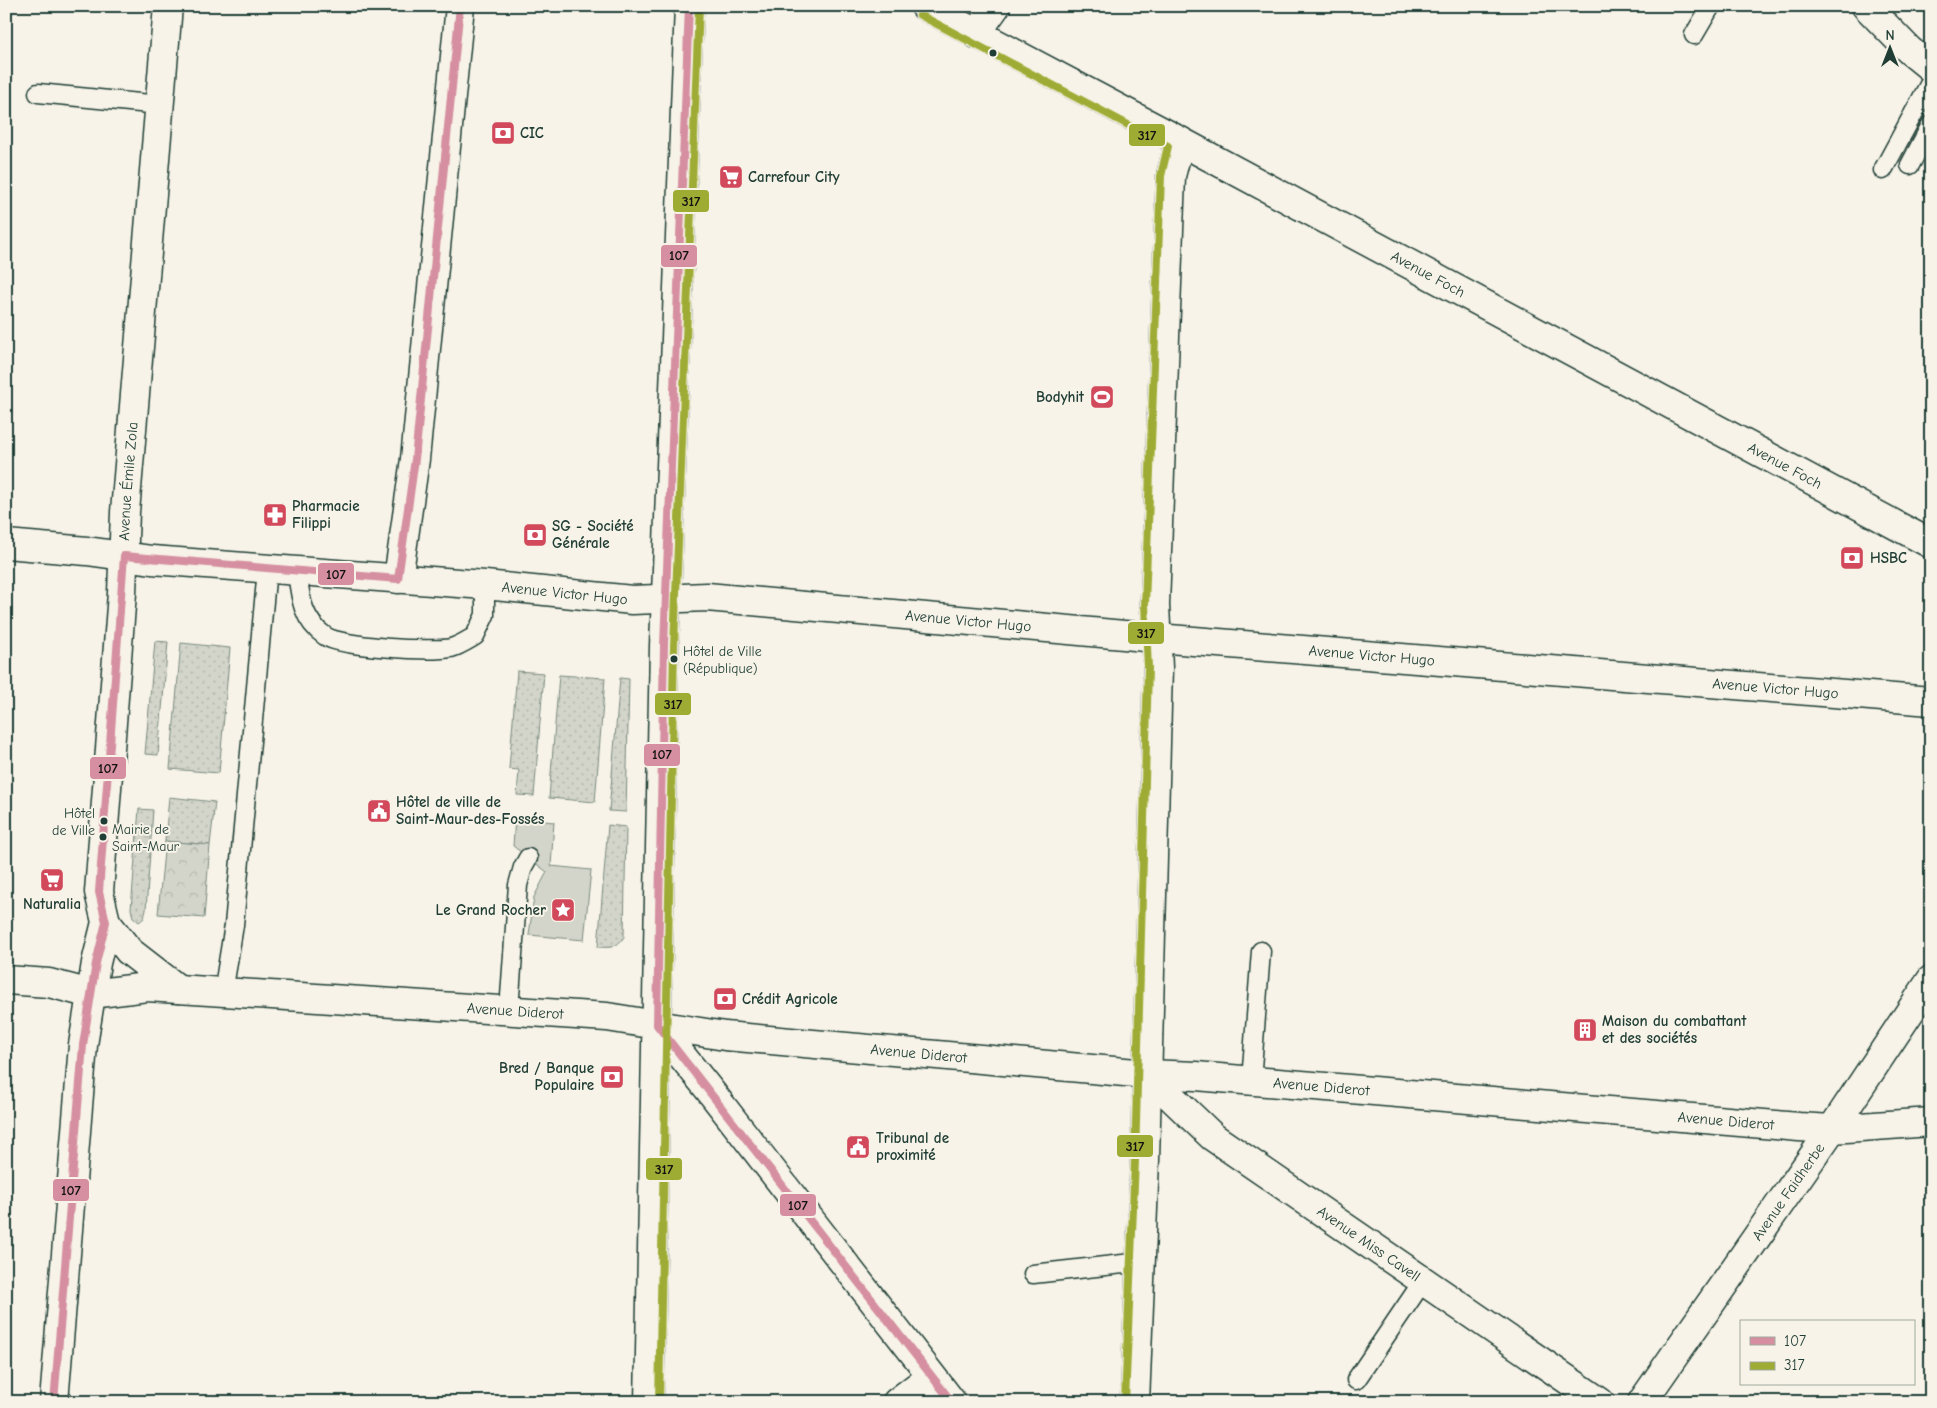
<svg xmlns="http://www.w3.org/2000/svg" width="1937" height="1408" viewBox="0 0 1937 1408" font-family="'Comic Neue',sans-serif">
	<defs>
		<pattern id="grass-dots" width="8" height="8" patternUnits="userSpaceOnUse" patternTransform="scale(1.25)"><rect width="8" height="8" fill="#d3d5ca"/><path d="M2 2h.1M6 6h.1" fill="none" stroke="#b5b8ae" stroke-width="1.8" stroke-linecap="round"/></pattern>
		<pattern id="forest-crowns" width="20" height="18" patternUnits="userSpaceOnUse" patternTransform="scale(1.25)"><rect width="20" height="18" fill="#d3d5ca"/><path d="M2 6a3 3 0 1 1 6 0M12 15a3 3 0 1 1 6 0" fill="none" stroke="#b5b8ae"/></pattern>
	</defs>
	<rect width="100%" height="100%" fill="#f7f3e8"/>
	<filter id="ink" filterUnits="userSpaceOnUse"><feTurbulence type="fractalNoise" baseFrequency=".02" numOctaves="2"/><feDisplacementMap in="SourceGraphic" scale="10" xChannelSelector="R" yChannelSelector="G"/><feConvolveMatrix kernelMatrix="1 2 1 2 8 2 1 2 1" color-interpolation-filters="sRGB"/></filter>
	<g filter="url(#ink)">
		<g fill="url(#grass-dots)" stroke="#79897f">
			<path d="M 155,641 L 168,642 L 158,755 L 145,754 Z"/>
			<path d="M 181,643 L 230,648 L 219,773 L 170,769 Z"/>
			<path d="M 517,671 L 544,673 L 534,796 L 517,795 L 519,770 L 509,769 Z"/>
			<path d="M 559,675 L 605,678 L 595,802 L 549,798 Z"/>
			<path d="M 620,678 L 629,679 L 626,812 L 609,811 Z"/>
			<path d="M 169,797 L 215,802 L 210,845 L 165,841 Z"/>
			<path d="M 139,809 L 153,810 L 146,910 L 144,918 L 139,922 L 133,917 L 131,909 Z"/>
			<path d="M 608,825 L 626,827 L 624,937 C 616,948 611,948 598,947 Z"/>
		</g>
		<path fill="url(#forest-crowns)" stroke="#79897f" d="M 165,841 L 210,845 L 204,918 L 158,914 Z"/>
		<path fill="#d3d5ca" stroke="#79897f" d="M 515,818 L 554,822 L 551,866 L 591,870 L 584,940 L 529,935 L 534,897 L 547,872 L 513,846 Z"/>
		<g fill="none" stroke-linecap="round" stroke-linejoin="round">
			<defs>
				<g id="service">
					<path d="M 1694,35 L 1711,6"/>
					<path d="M 38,93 L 160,105"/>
					<path d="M 1910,165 L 1931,125"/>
					<path d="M 1883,170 L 1931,81"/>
					<path d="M 297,571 C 300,596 302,620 325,636 C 340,647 431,652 451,648 C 459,646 468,640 475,636 L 485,615 L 485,585"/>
					<path d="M 223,993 L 234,925 L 267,569"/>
					<path d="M 509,1010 L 518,885 L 523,867 L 528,858"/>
					<path d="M 1251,1081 L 1261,951"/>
					<path d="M 1033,1274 L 1141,1262"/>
					<path d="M 1356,1380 L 1423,1281"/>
				</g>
				<g id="minor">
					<path d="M 1866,6 L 1909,50 L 1931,68"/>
					<path d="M 976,34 L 996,6"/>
					<path d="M 106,922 L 129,951 L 178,989"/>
					<path id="s1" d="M 6,980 L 49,983 L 91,994 L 147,987 L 607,1017 L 725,1036 L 1147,1074 L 1196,1076 L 1799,1127 L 1832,1129 L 1931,1122"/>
					<path id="s2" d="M 1147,1074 L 1213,1137 L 1600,1402"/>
					<path d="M 897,1402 L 931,1376"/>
					<path id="s3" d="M 1642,1402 L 1832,1129 L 1931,980"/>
				</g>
				<g id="tertiary">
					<path id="s4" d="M 6,544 L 87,551 L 152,560 L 485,585 L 632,600 L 707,597 L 1157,638 L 1931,701"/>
					<path d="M 398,579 L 415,459 L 460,6"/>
					<path d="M 657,1025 L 711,1092 L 952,1402"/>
					<path id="s5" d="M 54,1402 L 83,1045 L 96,963 L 106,922 L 99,892 L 122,593 L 125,512 L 168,6"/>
					<path d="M 649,1402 L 664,646 L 689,6"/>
					<path d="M 1135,1402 L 1145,1160 L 1158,668 L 1155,605 L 1171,176 L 1180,141"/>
				</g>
				<g id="secondary">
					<path id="s6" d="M 925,6 L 1180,141 L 1931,544"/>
				</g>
			</defs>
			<use href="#service" stroke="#1f3d34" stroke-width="21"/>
			<use href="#minor" stroke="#1f3d34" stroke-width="31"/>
			<use href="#tertiary" stroke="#1f3d34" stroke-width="31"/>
			<use href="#secondary" stroke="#1f3d34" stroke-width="31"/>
			<use href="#service" stroke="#f7f3e8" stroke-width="18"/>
			<use href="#minor" stroke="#f7f3e8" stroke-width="28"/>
			<use href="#tertiary" stroke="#f7f3e8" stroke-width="28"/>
			<use href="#secondary" stroke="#f7f3e8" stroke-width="28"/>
			<defs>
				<g id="bus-1">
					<path d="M 689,6 L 664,646 L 657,1025 L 952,1402"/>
					<path d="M 54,1402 L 83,1045 L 96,963 L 106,922 L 99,892 L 124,556 L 398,579 L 415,459 L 460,6"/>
				</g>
				<g id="bus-2">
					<path d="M 920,15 L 1168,146 L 1161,176 L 1145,605 L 1148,668 L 1135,1160 L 1125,1402"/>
					<path d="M 659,1402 L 674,646 L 699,6"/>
				</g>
			</defs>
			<use href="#bus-1" stroke="#f7f3e8" stroke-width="11"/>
			<use href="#bus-2" stroke="#f7f3e8" stroke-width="11"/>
			<use href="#bus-1" stroke="#d58fa0" stroke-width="8"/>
			<use href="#bus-2" stroke="#9eac34" stroke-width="8"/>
		</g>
	</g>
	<defs>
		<symbol id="bank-square" viewBox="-11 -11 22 22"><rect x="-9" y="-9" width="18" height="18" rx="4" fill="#d1495b" stroke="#f7f3e8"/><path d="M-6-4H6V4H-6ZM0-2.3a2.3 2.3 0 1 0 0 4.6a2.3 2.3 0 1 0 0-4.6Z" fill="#fff"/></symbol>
		<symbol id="supermarket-square" viewBox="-11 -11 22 22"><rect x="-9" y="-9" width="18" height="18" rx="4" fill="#d1495b" stroke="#f7f3e8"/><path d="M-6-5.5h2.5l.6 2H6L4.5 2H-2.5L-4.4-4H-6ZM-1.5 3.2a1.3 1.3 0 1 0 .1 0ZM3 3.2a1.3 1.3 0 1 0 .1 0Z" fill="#fff"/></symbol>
		<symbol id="stadium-square" viewBox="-11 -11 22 22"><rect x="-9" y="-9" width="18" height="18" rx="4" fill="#d1495b" stroke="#f7f3e8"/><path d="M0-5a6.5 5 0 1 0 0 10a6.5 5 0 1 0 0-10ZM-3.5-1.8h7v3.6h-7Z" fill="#fff"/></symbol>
		<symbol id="pharmacy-square" viewBox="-11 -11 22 22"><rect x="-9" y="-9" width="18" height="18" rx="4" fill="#d1495b" stroke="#f7f3e8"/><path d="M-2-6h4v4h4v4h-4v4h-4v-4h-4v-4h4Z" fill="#fff"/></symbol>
		<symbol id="civic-square" viewBox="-11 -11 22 22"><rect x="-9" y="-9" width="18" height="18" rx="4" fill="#d1495b" stroke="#f7f3e8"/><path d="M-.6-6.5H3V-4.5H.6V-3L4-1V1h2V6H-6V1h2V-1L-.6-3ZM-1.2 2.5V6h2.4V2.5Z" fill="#fff"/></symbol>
		<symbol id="sight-square" viewBox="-11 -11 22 22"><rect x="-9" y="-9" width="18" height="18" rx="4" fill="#d1495b" stroke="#f7f3e8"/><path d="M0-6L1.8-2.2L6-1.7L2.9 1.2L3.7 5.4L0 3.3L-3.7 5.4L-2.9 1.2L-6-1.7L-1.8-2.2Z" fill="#fff"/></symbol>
		<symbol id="building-square" viewBox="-11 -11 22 22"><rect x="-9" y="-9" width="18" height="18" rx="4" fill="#d1495b" stroke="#f7f3e8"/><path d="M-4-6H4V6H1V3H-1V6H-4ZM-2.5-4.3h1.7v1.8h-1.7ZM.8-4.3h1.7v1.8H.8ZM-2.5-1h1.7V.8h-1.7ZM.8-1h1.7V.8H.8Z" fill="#fff"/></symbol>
	</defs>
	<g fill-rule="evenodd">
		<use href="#bank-square" x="489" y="119" width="28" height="28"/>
		<use href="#supermarket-square" x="717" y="163" width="28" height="28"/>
		<use href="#stadium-square" x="1088" y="383" width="28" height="28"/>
		<use href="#pharmacy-square" x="261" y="501" width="28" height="28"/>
		<use href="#bank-square" x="521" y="521" width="28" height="28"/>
		<use href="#bank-square" x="1838" y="544" width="28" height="28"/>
		<use href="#civic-square" x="365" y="797" width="28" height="28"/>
		<use href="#supermarket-square" x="38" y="866" width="28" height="28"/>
		<use href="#sight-square" x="549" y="896" width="28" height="28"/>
		<use href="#bank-square" x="711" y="985" width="28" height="28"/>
		<use href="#building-square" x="1571" y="1016" width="28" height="28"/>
		<use href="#bank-square" x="598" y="1063" width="28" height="28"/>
		<use href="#civic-square" x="844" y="1133" width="28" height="28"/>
	</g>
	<g fill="#1f3d34" stroke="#f7f3e8" stroke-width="2">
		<circle cx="993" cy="53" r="4.5"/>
		<circle cx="674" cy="659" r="4.5"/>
		<circle cx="104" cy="821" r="4.5"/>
		<circle cx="103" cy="837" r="4.5"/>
	</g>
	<g text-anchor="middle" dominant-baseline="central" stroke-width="4" stroke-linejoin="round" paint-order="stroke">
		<g font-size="14" fill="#1f3d34" stroke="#f7f3e8" text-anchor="start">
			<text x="683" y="651">Hôtel de Ville<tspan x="683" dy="17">(République)</tspan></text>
			<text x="95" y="813" text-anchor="end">Hôtel<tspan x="95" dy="17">de Ville</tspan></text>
			<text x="112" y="829">Mairie de<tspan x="112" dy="17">Saint-Maur</tspan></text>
		</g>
		<g font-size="15" font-weight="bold" fill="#1f3d34" stroke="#f7f3e8" text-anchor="start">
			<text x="520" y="133">CIC</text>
			<text x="748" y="177">Carrefour City</text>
			<text x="1084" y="397" text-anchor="end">Bodyhit</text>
			<text x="292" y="506">Pharmacie<tspan x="292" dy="17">Filippi</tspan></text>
			<text x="552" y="526">SG - Société<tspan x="552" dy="17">Générale</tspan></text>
			<text x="1870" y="558">HSBC</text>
			<text x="396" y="802">Hôtel de ville de<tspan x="396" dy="17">Saint-Maur-des-Fossés</tspan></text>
			<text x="52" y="904" text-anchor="middle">Naturalia</text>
			<text x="546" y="910" text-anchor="end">Le Grand Rocher</text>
			<text x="742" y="999">Crédit Agricole</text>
			<text x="1602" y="1021">Maison du combattant<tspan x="1602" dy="17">et des sociétés</tspan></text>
			<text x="594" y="1068" text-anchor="end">Bred / Banque<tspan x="594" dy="17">Populaire</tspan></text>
			<text x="876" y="1138">Tribunal de<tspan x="876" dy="17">proximité</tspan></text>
		</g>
		<g font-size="15" fill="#1f3d34" stroke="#f7f3e8">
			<text stroke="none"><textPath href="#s6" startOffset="570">Avenue Foch</textPath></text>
			<text stroke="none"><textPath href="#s6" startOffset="975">Avenue Foch</textPath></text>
			<text stroke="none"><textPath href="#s5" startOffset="926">Avenue Émile Zola</textPath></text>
			<text stroke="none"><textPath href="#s4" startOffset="561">Avenue Victor Hugo</textPath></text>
			<text stroke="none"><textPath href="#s4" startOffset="966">Avenue Victor Hugo</textPath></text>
			<text stroke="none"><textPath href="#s4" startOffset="1371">Avenue Victor Hugo</textPath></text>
			<text stroke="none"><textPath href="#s4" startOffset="1776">Avenue Victor Hugo</textPath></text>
			<text stroke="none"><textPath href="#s1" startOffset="512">Avenue Diderot</textPath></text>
			<text stroke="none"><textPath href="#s1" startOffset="918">Avenue Diderot</textPath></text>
			<text stroke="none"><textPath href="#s1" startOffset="1322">Avenue Diderot</textPath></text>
			<text stroke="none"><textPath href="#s1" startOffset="1728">Avenue Diderot</textPath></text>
			<text stroke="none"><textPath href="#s3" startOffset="256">Avenue Faidherbe</textPath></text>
			<text stroke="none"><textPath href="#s2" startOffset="280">Avenue Miss Cavell</textPath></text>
		</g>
	</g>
	<g stroke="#f7f3e8" stroke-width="2">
		<rect x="1128" y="123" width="38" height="24" rx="5" fill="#9eac34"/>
		<rect x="672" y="189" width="38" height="24" rx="5" fill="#9eac34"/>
		<rect x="660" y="244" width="38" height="24" rx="5" fill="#d58fa0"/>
		<rect x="317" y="562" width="38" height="24" rx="5" fill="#d58fa0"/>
		<rect x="1127" y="621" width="38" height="24" rx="5" fill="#9eac34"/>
		<rect x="654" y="692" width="38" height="24" rx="5" fill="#9eac34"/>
		<rect x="643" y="743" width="38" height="24" rx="5" fill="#d58fa0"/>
		<rect x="89" y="756" width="38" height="24" rx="5" fill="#d58fa0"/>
		<rect x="1116" y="1134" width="38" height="24" rx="5" fill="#9eac34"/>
		<rect x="645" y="1157" width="38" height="24" rx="5" fill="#9eac34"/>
		<rect x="52" y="1178" width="38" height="24" rx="5" fill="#d58fa0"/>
		<rect x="779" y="1193" width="38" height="24" rx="5" fill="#d58fa0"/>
	</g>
	<g font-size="14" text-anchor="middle" font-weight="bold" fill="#111">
		<text x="1147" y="140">317</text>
		<text x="691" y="206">317</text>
		<text x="679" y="260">107</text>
		<text x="336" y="579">107</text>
		<text x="1146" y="638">317</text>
		<text x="673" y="709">317</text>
		<text x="662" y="759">107</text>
		<text x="108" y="773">107</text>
		<text x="1135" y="1151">317</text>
		<text x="664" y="1174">317</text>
		<text x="71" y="1195">107</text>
		<text x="798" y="1210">107</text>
	</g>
	<rect width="1937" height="1408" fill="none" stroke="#f7f3e8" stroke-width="25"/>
	<rect x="12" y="12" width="1912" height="1383" fill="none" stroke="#1f3d34" stroke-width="2" filter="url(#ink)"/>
	<rect x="1740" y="1320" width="175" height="65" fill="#f7f3e8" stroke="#a1aaa0"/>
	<rect x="1750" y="1337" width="25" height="8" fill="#d58fa0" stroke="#a1aaa0"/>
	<text x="1784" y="1346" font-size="15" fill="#1f3d34">107</text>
	<rect x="1750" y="1362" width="25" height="8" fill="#9eac34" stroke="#a1aaa0"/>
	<text x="1784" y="1370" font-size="15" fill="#1f3d34">317</text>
	<g transform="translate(1890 48)" stroke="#f7f3e8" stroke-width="4" paint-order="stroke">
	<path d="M0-4L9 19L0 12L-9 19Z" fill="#1f3d34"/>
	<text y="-8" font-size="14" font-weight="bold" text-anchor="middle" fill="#1f3d34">N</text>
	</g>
</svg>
